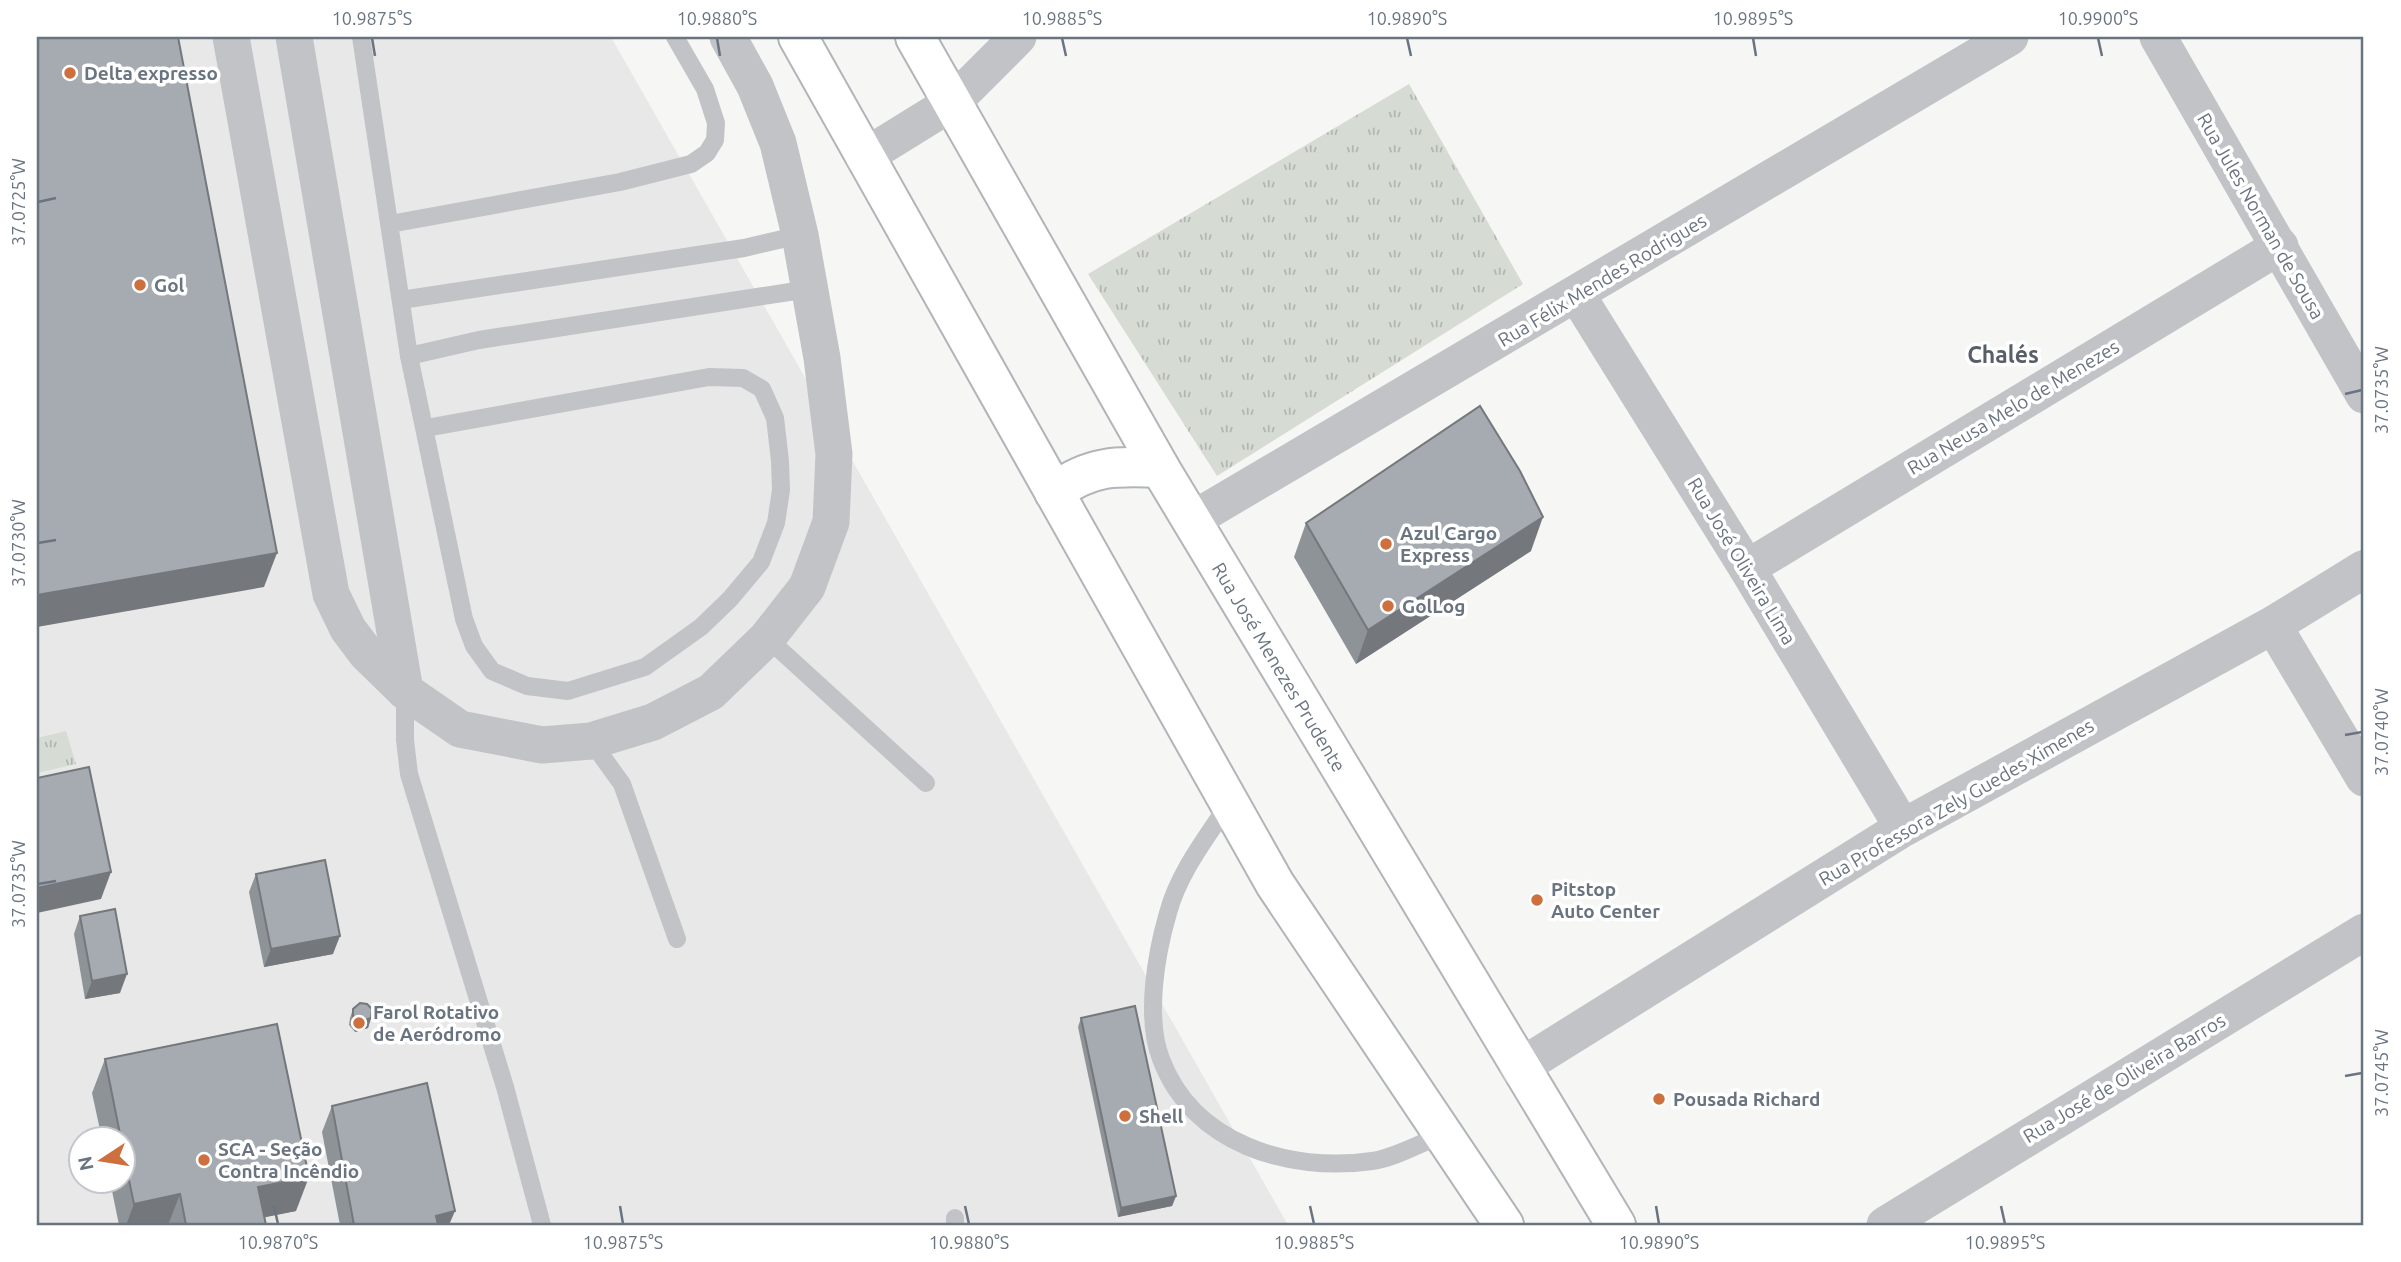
<svg xmlns="http://www.w3.org/2000/svg" width="2401" height="1262" viewBox="0 0 2401 1262" font-family="Ubuntu,sans-serif">
	<defs>
		<pattern id="grass-tufts" width="24" height="20" patternUnits="userSpaceOnUse" patternTransform="scale(1.75)"><rect width="24" height="20" fill="#d6dbd4"/><path d="M3 7l-1-3M5 7V3M7 7l1-3M15 17l-1-3M17 17v-4M19 17l1-3" fill="none" stroke="#b2b6b1"/></pattern>
	</defs>
	<rect width="100%" height="100%" fill="#f6f7f4"/>
	<path fill="#e7e8e7" fill-rule="evenodd" d="M 37,37 L 611,37 L 1288,1225 L 37,1225 ZM 80,1140 L 122,1140 L 122,1182 L 80,1182 Z"/>
	<g fill="url(#grass-tufts)">
		<path d="M 1409,84 L 1523,284 L 1217,476 L 1088,274 Z"/>
		<path d="M 66,731 L 76,764 L 37,773 L 37,738 Z"/>
	</g>
	<g fill="none" stroke-linecap="round" stroke-linejoin="round">
		<defs>
			<g id="secondary">
				<path d="M 798,37 L 1275,884 L 1504,1225"/>
				<path d="M 915,37 L 1160,468 L 1616,1225"/>
				<path d="M 1054,492 C 1091,465 1116,466 1160,468"/>
			</g>
		</defs>
		<use href="#secondary" stroke="#b1b5b9" stroke-width="42"/>
		<g stroke="#c1c3c7" stroke-width="18">
			<path d="M 361,37 L 409,356 L 464,619 L 474,646 L 492,671 L 527,686 L 568,691 L 645,667 L 701,627 L 730,599 L 761,562 L 776,523 L 781,490 L 780,461 L 775,418 L 762,389 L 743,378 L 709,377 L 426,428"/>
			<path d="M 390,224 L 620,182 L 691,164 L 707,153 L 715,140 L 716,123 L 705,89 L 675,37"/>
			<path d="M 401,300 L 744,248 L 800,235"/>
			<path d="M 409,356 L 479,340 L 809,289"/>
			<path d="M 767,638 L 926,783"/>
			<path d="M 405,692 L 405,740 L 409,774 L 505,1087 L 542,1225"/>
			<path d="M 591,741 L 622,784 L 677,939"/>
			<path d="M 1230,802 C 1207,837 1179,872 1168,913 C 1156,954 1145,1018 1161,1059 C 1193,1144 1289,1173 1372,1161 C 1395,1158 1420,1143 1442,1135"/>
			<path d="M 955,1218 L 955,1225"/>
		</g>
		<g stroke="#c1c3c7" stroke-width="37">
			<path d="M 231,37 L 331,594 L 348,629 L 366,653 L 405,691 L 460,729 L 542,745 L 591,741 L 653,722 L 711,692 L 767,638 L 807,587 L 831,522 L 834,454 L 822,358 L 800,235 L 778,143 L 755,86 L 728,37"/>
			<path d="M 294,37 L 405,691"/>
			<path d="M 2158,37 L 2364,395"/>
			<path d="M 864,157 L 953,102 L 1018,37"/>
			<path d="M 1577,295 L 1747,568 L 1903,828"/>
			<path d="M 1192,520 L 2010,37"/>
			<path d="M 1747,568 L 2280,246"/>
			<path d="M 2273,625 L 2364,778"/>
			<path d="M 1885,1225 L 2364,932"/>
		</g>
		<path stroke="#c1c3c7" stroke-width="38" d="M 1519,1068 L 1903,828 L 2273,625 L 2364,569"/>
		<use href="#secondary" stroke="#fff" stroke-width="38"/>
	</g>
	<g fill="#8e9398">
		<path d="M 1306,523 L 1531,551 L 1356,664 L 1294,557 Z"/>
		<path d="M 256,874 L 333,954 L 264,967 L 249,892 Z"/>
		<path d="M 80,916 L 120,993 L 85,999 L 74,934 Z"/>
		<path d="M 353,1009 L 371,1018 L 368,1028 L 355,1032 L 349,1025 L 350,1018 Z"/>
		<path d="M 1081,1018 L 1176,1196 L 1172,1206 L 1118,1217 L 1078,1027 Z"/>
		<path d="M 105,1059 L 296,1211 L 264,1217 L 266,1225 L 119,1225 L 110,1181 L 122,1181 L 122,1139 L 102,1139 L 92,1093 Z"/>
		<path d="M 332,1106 L 449,1225 L 340,1225 L 322,1132 Z"/>
	</g>
	<g fill="#74787c">
		<path d="M 1543,517 L 1531,551 L 1356,664 L 1368,630 Z"/>
		<path d="M 277,553 L 264,587 L 37,627 L 37,595 Z"/>
		<path d="M 111,872 L 101,899 L 37,913 L 37,888 Z"/>
		<path d="M 340,936 L 333,954 L 264,967 L 271,949 Z"/>
		<path d="M 127,974 L 120,993 L 85,999 L 92,981 Z"/>
		<path d="M 371,1018 L 368,1028 L 355,1032 L 359,1022 Z"/>
		<path d="M 309,1177 L 296,1211 L 246,1221 L 258,1187 Z"/>
		<path d="M 180,1194 L 168,1225 L 126,1225 L 134,1204 Z"/>
		<path d="M 1176,1196 L 1172,1206 L 1118,1217 L 1121,1208 Z"/>
		<path d="M 455,1211 L 449,1225 L 433,1225 L 436,1216 Z"/>
	</g>
	<g fill="#a5abb1" stroke="#74787c" stroke-width="2">
		<path d="M 37,37 L 178,37 L 277,553 L 37,595 Z"/>
		<path d="M 1480,406 L 1520,471 L 1543,517 L 1368,630 L 1306,523 Z"/>
		<path d="M 89,767 L 111,872 L 37,888 L 37,778 Z"/>
		<path d="M 325,860 L 340,936 L 271,949 L 256,874 Z"/>
		<path d="M 115,909 L 127,974 L 92,981 L 80,916 Z"/>
		<path d="M 360,1003 L 367,1004 L 372,1009 L 371,1018 L 359,1022 L 353,1016 L 353,1009 Z"/>
		<path d="M 1135,1006 L 1176,1196 L 1121,1208 L 1081,1018 Z"/>
		<path d="M 277,1024 L 309,1177 L 258,1187 L 266,1225 L 186,1225 L 180,1194 L 134,1204 L 122,1147 L 122,1139 L 121,1139 L 105,1059 Z"/>
		<path d="M 427,1083 L 455,1211 L 436,1216 L 438,1225 L 354,1225 L 332,1106 Z"/>
	</g>
	<path fill="none" stroke="#6a7481" stroke-width="2.5" d="M 372,38 L 375,56M 717,38 L 720,56M 1062,38 L 1066,56M 1407,38 L 1411,56M 1753,38 L 1756,56M 2098,38 L 2102,56M 38,202 L 56,198M 2345,394 L 2362,390M 38,543 L 56,540M 2345,735 L 2362,732M 38,884 L 56,881M 2345,1076 L 2362,1073M 274,1206 L 278,1224M 620,1206 L 623,1224M 965,1206 L 969,1224M 1310,1206 L 1314,1224M 1656,1206 L 1659,1224M 2001,1206 L 2005,1224"/>
	<g fill="#cd703e" stroke="#fff" stroke-width="2.5">
		<circle cx="70" cy="73" r="7"/>
		<circle cx="140" cy="285" r="7"/>
		<circle cx="1386" cy="544" r="7"/>
		<circle cx="1388" cy="606" r="7"/>
		<circle cx="1537" cy="900" r="7"/>
		<circle cx="359" cy="1023" r="7"/>
		<circle cx="1659" cy="1099" r="7"/>
		<circle cx="1125" cy="1116" r="7"/>
		<circle cx="204" cy="1160" r="7"/>
	</g>
	<g text-anchor="middle" dominant-baseline="central" stroke-width="7" stroke-linejoin="round" paint-order="stroke">
		<g font-size="19" font-weight="bold" fill="#6a7481" stroke="#fff" text-anchor="start">
			<text x="84" y="73">Delta expresso</text>
			<text x="154" y="285">Gol</text>
			<text x="1400" y="533">Azul Cargo<tspan x="1400" dy="22">Express</tspan></text>
			<text x="1402" y="606">GolLog</text>
			<text x="1551" y="889">Pitstop<tspan x="1551" dy="22">Auto Center</tspan></text>
			<text x="373" y="1012">Farol Rotativo<tspan x="373" dy="22">de Aeródromo</tspan></text>
			<text x="1673" y="1099">Pousada Richard</text>
			<text x="1139" y="1116">Shell</text>
			<text x="218" y="1149">SCA - Seção<tspan x="218" dy="22">Contra Incêndio</tspan></text>
		</g>
		<g font-size="19" fill="#6a7481" stroke="#fff">
			<text transform="translate(2261 216) rotate(60)">Rua Jules Norman de Sousa</text>
			<text transform="translate(1602 280) rotate(-31)">Rua Félix Mendes Rodrigues</text>
			<text transform="translate(2013 407) rotate(-31)">Rua Neusa Melo de Menezes</text>
			<text transform="translate(1742 561) rotate(59)">Rua José Oliveira Lima</text>
			<text transform="translate(1279 667) rotate(59)">Rua José Menezes Prudente</text>
			<text transform="translate(1956 802) rotate(-30)">Rua Professora Zely Guedes Ximenes</text>
			<text transform="translate(2124 1078) rotate(-31)">Rua José de Oliveira Barros</text>
		</g>
		<g font-size="23" font-weight="bold" fill="#575e67" stroke="#fff">
			<text x="2003" y="354">Chalés</text>
		</g>
	</g>
	<rect width="2401" height="1262" fill="none" stroke="#ffffff" stroke-width="77"/>
	<g transform="translate(102 1160) rotate(258)"><circle r="33" fill="#ffffff" stroke="#c3c7cd" stroke-width="2"/>
	<path d="M0-5L12 26L0 18L-12 26Z" fill="#cd703e"/>
	<text y="-10" font-size="19" font-weight="bold" text-anchor="middle" fill="#6a7481">N</text>
	</g>
	<rect x="38" y="38" width="2324" height="1186" fill="none" stroke="#6a7481" stroke-width="2.5"/>
	<g font-size="18" text-anchor="middle" fill="#6a7481">
		<text x="372" y="25">10.9875°S</text>
		<text x="717" y="25">10.9880°S</text>
		<text x="1062" y="25">10.9885°S</text>
		<text x="1407" y="25">10.9890°S</text>
		<text x="1753" y="25">10.9895°S</text>
		<text x="2098" y="25">10.9900°S</text>
		<text transform="translate(19 202) rotate(-90)" y="6">37.0725°W</text>
		<text transform="translate(2382 390) rotate(-90)" y="6">37.0735°W</text>
		<text transform="translate(19 543) rotate(-90)" y="6">37.0730°W</text>
		<text transform="translate(2382 732) rotate(-90)" y="6">37.0740°W</text>
		<text transform="translate(19 884) rotate(-90)" y="6">37.0735°W</text>
		<text transform="translate(2382 1073) rotate(-90)" y="6">37.0745°W</text>
		<text x="278" y="1249">10.9870°S</text>
		<text x="623" y="1249">10.9875°S</text>
		<text x="969" y="1249">10.9880°S</text>
		<text x="1314" y="1249">10.9885°S</text>
		<text x="1659" y="1249">10.9890°S</text>
		<text x="2005" y="1249">10.9895°S</text>
	</g>
</svg>
